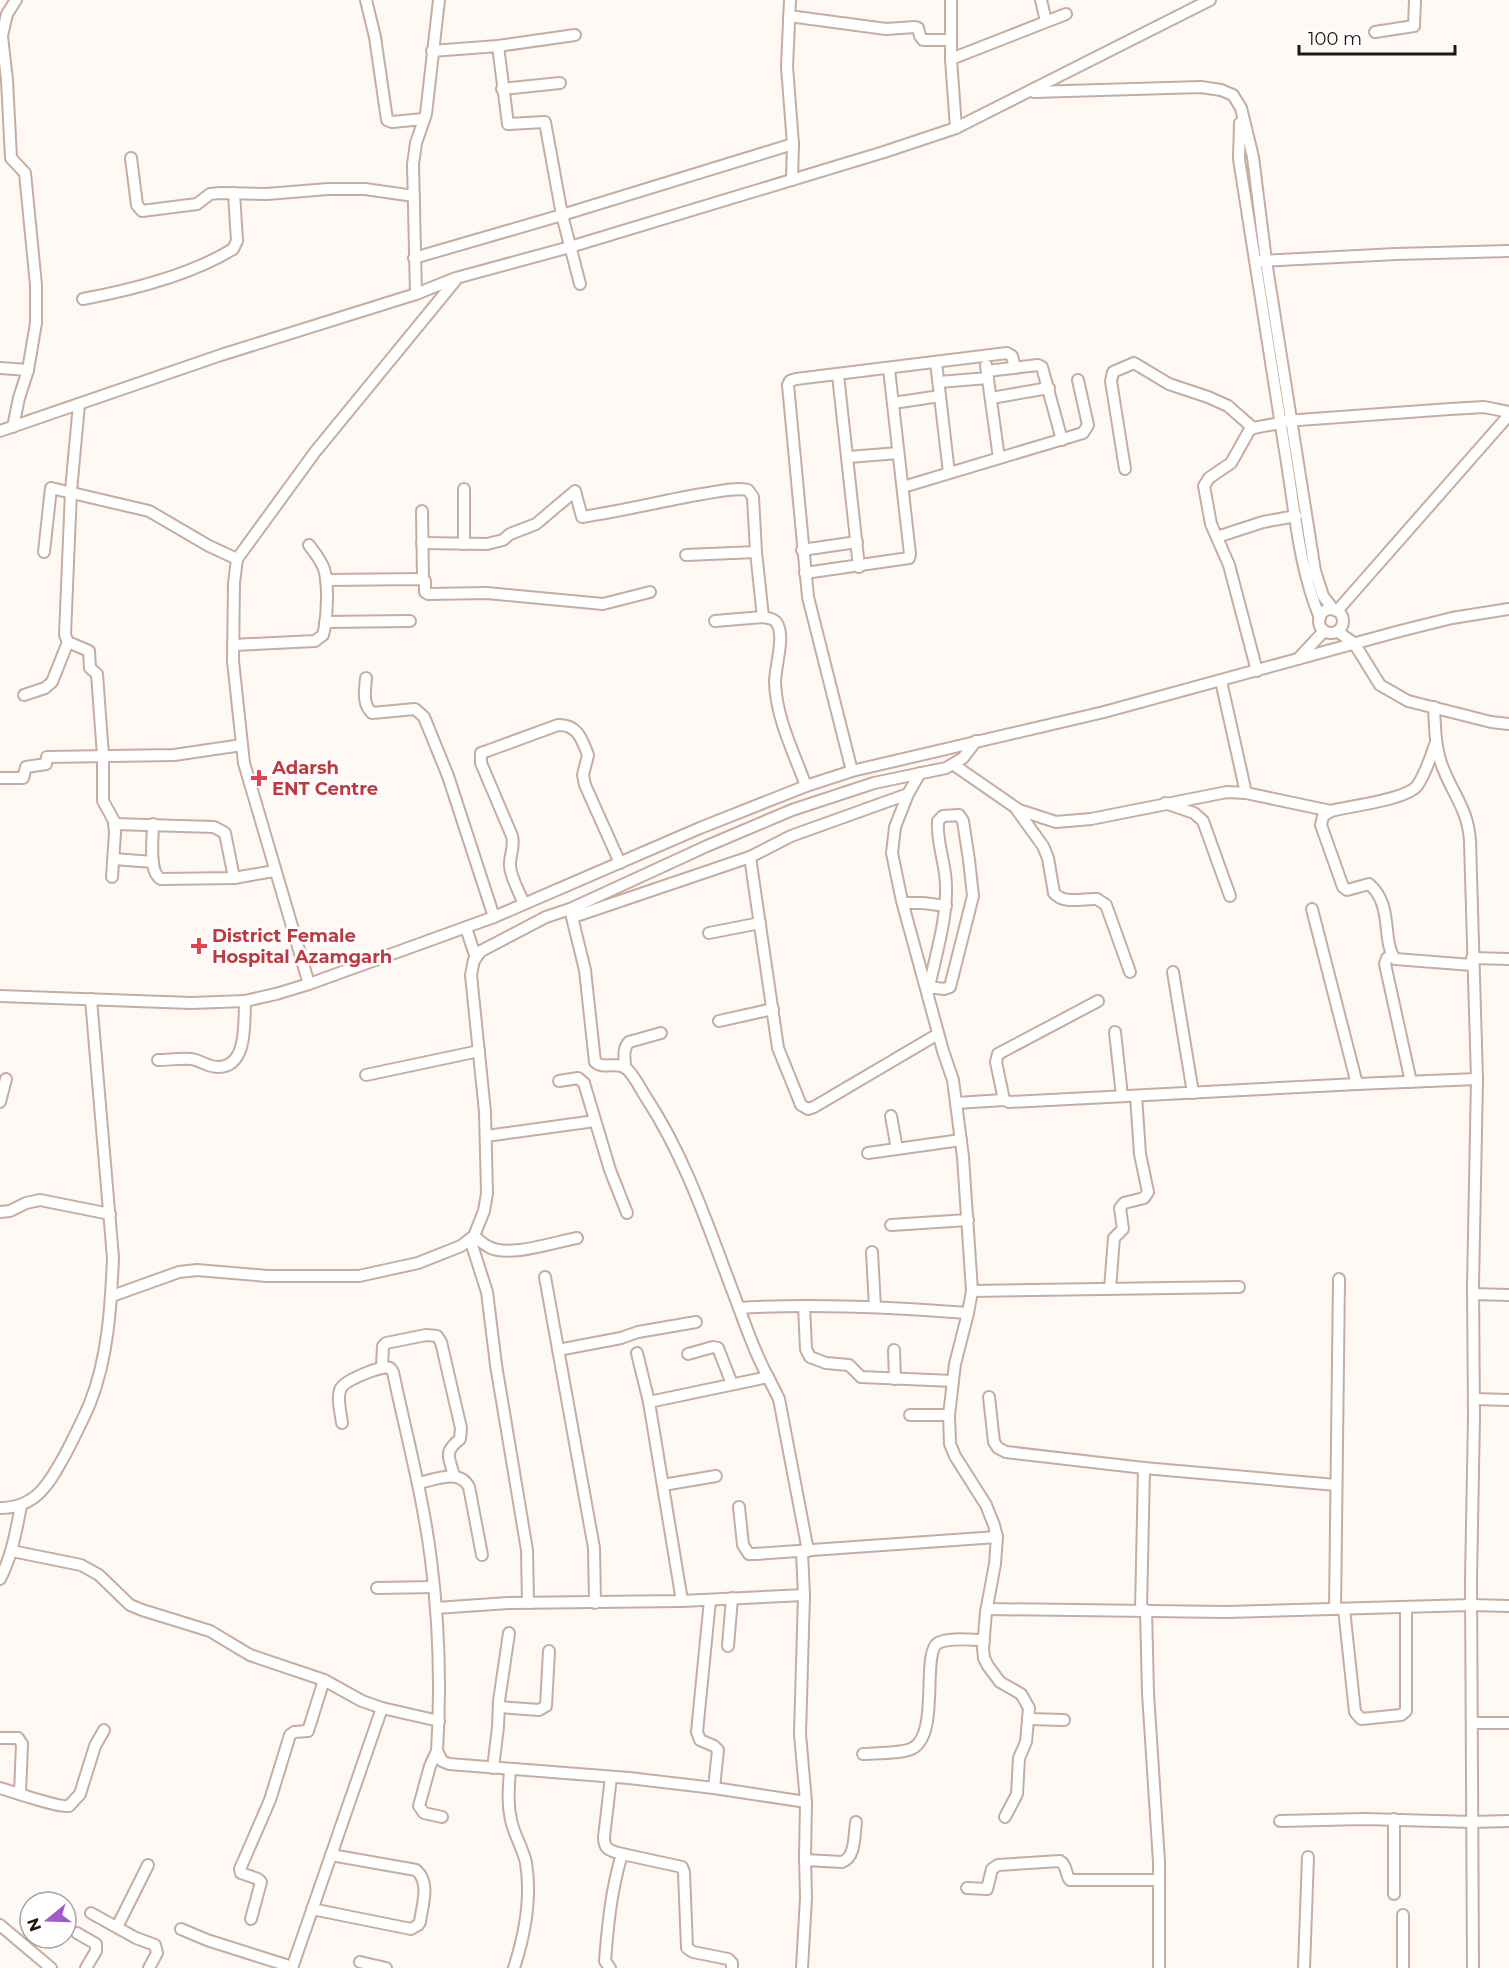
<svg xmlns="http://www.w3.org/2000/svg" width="1509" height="1968" viewBox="0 0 1509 1968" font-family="Montserrat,sans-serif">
	<rect width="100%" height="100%" fill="#fff9f6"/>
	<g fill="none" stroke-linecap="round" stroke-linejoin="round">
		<defs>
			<g id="minor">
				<path d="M 366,0 L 375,37 L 387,120 L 392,122 L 424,119"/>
				<path d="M 790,0 L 787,67 L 793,144 L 792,180"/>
				<path d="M 951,0 L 951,59 L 956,128"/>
				<path d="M 1041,0 L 1046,21"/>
				<path d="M 789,16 L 886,29 L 915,27 L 918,28 L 920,36 L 923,40 L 951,40"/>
				<path d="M 1375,32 L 1414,26 L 1415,0"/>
				<path d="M 498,46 L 575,35"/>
				<path d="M 432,51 L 498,46 L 508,124 L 545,122 L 562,215 L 793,144"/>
				<path d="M 951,59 L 1066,14"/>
				<path d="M 502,89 L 560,83"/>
				<path d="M 1034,92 L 1201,87 L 1221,90 L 1233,95 L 1241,108 L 1253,157 L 1266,261 L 1315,571 L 1323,596 L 1334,610"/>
				<path d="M 1240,123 L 1239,159 C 1255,258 1270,358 1286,457 C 1295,511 1299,568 1320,618"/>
				<path d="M 131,158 L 137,205 L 142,211 L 197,204 L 210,194 L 220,193 L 267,194 L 328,189 L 365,189 L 414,196"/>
				<path d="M 414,258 L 562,215 L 580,284"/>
				<path d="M 1261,261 L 1396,254 L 1509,251"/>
				<path d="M 416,294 L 413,164 L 416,143 L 426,114 L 439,0"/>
				<path d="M 83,299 C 131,290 191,275 233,249 L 237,241 L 234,193"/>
				<path d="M 936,362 L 949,473"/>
				<path d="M 986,365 L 999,458"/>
				<path d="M 0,368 L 28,370"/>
				<path d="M 987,371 L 1038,365 L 1042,367 L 1062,440"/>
				<path d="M 838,375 L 859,567"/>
				<path d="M 939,382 L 988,378"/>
				<path d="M 991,398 L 1049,388"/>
				<path d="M 893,403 L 940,396"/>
				<path d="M 79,404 L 71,491 L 65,635 L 68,642 L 89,651 L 90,668 L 97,674 L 103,756 L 103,801 L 114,821 L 115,833 L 112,877"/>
				<path d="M 1285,421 L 1450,409 L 1484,407 L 1509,412"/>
				<path d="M 13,427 L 19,398 L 28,370 L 36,323 L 36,285 L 25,173 L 11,158 L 7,80 L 2,36 L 7,14 L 16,0"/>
				<path d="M 0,431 L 221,355 L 416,294 L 456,278 L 570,247 L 884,152 L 956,128 L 1210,0"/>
				<path d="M 849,457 L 898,453"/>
				<path d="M 1125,469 L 1111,381 L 1113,372 L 1134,363 L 1169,384 L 1208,397 L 1228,406 L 1253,428"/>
				<path d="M 903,487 L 1083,433 L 1088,425 L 1078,380"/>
				<path d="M 422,511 L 423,579"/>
				<path d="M 1217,537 L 1263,522 L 1296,516"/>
				<path d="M 422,543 L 487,544 L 503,540 L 510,534 L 536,524 L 575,491 L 582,517 C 622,511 662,501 702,494 C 717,492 733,487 748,490 L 753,497 L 756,552 L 763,617"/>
				<path d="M 464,544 L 464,489"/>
				<path d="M 802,550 L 857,542"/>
				<path d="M 44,552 L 51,488 L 149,511 L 209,546 L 237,559"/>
				<path d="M 686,555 L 756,552"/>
				<path d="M 805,573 L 909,558 L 910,554 L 889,369"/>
				<path d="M 326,580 L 423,579 L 425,581 L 425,592 L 428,594 L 487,593 L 603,604 L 650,592"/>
				<circle cx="1331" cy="621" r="12"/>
				<path d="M 1337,611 L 1509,415"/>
				<path d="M 715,621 L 763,617 C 767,618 773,618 776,622 C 786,634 775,667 775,682 C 776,718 794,753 806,786"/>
				<path d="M 325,622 L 410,621"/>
				<path d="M 1338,632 L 1354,643 L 1380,685 L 1408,701 L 1491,722 L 1509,724"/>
				<path d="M 233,645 L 315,641 L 323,635 C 327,621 329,584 324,569 C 321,560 315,553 309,545"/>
				<path d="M 1298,659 L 1324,631"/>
				<path d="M 1257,671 L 1229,565 L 1211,524 L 1204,486 L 1209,478 L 1231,463 L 1249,431 L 1253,428 L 1280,423"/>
				<path d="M 366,678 C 365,690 362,704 372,713 L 415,709 L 424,717 L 448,776 L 494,917"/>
				<path d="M 1221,681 L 1246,793"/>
				<path d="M 24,695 L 45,688 L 52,682 L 68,642"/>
				<path d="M 1434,707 C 1435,726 1435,745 1441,763 C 1451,792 1468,808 1470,841 L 1477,1079 L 1473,1286 L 1474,1417 L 1471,1580 L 1473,1968"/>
				<path d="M 1436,742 C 1431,756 1426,773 1417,786 C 1405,800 1350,806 1331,811 L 1323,816 L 1321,825 L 1343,887 L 1347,890 L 1369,884 C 1394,905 1381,940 1395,959 L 1472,965"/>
				<path d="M 954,765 L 1019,810 L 1056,822 L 1091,819 L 1227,792 L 1246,793 L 1331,811"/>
				<path d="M 852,771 L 808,597 L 788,385 L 790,381 L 796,379 L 1007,353 L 1012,356 L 1015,368"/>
				<path d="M 920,773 L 908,794 L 791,836 L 750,857 L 778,1048 L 801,1105 L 808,1109 L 814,1107 L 938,1034"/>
				<path d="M 0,778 L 23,778 L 26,767 L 46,764 L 47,757 L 174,755 L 242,745"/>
				<path d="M 1165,803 L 1194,813 L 1203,821 L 1230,896"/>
				<path d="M 1017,810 L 1043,846 L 1048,858 L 1054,893 C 1064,905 1084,898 1097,899 L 1106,905 L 1130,972"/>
				<path d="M 114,824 L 214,827 L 225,833 L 234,878"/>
				<path d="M 153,824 C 153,839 148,872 161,879 L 234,878 L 274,871"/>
				<path d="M 114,859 L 153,862"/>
				<path d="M 903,903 L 923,903 L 946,906"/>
				<path d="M 524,904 C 520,893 511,879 510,866 C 509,856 515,848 512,836 L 481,763 L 481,753 L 487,751 L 558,725 C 577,724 582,739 588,755 L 583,775 L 585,785 L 620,863"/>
				<path d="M 570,909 L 585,970 L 595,1062 C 604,1070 616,1061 626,1068 C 634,1075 641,1090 647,1099 C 687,1160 710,1232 736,1300 C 746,1326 754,1352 768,1377"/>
				<path d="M 1312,909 L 1357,1084 L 1477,1079"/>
				<path d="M 573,917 L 750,857"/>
				<path d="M 466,928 L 476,958"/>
				<path d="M 709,933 L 760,923"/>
				<path d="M 1392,955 L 1387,958 L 1385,964 L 1411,1082"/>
				<path d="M 1472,958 L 1509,959"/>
				<path d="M 1173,972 L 1193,1093"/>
				<path d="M 309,984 L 244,763 L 233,661 L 234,583 L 237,559 L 315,452 L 455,281"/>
				<path d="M 928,992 L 929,987 C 936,954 947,919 946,886 C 946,864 936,842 938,821 L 943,816 L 959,815 L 963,821 L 969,860 L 973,896 L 950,987 L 944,989 L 929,987"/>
				<path d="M 0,996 L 191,1003 L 245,1001 L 276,994 L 309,984 L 494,917 L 700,828 L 806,786 L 852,771 L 1104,712 L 1400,631 L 1452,618 L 1509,609"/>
				<path d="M 1098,1001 L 998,1054 L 996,1062 L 1004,1100 L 1009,1102 L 1357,1084"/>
				<path d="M 719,1021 L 773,1009"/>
				<path d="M 1115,1032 L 1122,1096"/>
				<path d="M 158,1060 C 168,1060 180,1058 191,1059 C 200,1060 208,1067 218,1067 C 248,1067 244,1022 245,1001"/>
				<path d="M 625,1068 C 625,1059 622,1049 629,1042 L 661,1033"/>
				<path d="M 366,1075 L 479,1051"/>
				<path d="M 559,1081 L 578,1078 L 584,1083 L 610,1170 L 627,1213"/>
				<path d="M 0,1102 L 6,1079"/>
				<path d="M 956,1103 L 1004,1100"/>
				<path d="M 891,1116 L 897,1149"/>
				<path d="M 486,1136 L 595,1121"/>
				<path d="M 868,1153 L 961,1140"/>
				<path d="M 0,1212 L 10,1211 L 26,1203 L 40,1200 L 110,1214"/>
				<path d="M 891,1225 L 968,1220"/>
				<path d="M 474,1236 C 478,1239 483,1244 489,1247 C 509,1258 554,1242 577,1238"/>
				<path d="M 470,1239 L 487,1292 L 496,1365 L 527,1550 L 528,1603"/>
				<path d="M 872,1252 L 875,1307"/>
				<path d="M 545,1277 L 594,1548 L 595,1603"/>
				<path d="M 1110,1289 L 1114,1238 L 1123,1229 L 1120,1208 L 1124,1203 L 1144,1198 L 1148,1192 L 1140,1154 L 1136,1096"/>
				<path d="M 972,1291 L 1239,1287"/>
				<path d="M 1473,1294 L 1509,1295"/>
				<path d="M 112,1296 L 179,1272 L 197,1270 L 267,1276 L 359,1276 L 418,1263 L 461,1246 L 470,1239 L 474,1236 L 484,1211 L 487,1193 L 485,1112 L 471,975 L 474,960 L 481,951 L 546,917 L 570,909 L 707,846 L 792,810 L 874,783 L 946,768 L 963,758 L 976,741"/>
				<path d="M 804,1306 L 806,1349 L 810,1357 L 826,1363 L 849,1365 L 861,1377 L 953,1381"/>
				<path d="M 739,1308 C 815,1303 892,1307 968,1313 L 972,1291 L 963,1157 L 953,1080 L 943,1051 L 902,901 L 892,853 L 895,827 L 908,794"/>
				<path d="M 968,1313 L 955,1364 L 949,1415 L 950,1444 L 955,1456 L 986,1505 L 994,1525 L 997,1537 L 995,1564 L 986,1612 L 983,1648 L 984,1658 L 988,1666 L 1000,1682 L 1021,1694 L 1029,1708 L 1026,1742 L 1019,1758 L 1017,1794 L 1005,1817"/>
				<path d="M 558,1350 L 621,1338 L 638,1332 L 696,1322"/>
				<path d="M 894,1350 L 895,1379"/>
				<path d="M 637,1353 L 649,1402"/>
				<path d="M 688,1354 L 713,1347 L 718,1348 L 732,1384"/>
				<path d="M 382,1366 L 383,1346 L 386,1343 L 426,1335 L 437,1336 L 441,1342 L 461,1428 L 460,1439 C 443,1453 449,1456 454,1476"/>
				<path d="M 989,1397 L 994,1442 L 998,1448 L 1006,1452 L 1144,1468 L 1336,1485"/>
				<path d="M 1474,1399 L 1509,1400"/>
				<path d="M 910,1415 L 949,1415"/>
				<path d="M 342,1423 C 341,1413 336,1397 341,1388 C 346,1380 381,1365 390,1368 L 393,1372 C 406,1434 423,1496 431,1560 C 439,1623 441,1687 437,1751 L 442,1761 L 449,1764 L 629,1778 L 714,1788 L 806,1802"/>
				<path d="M 418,1483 C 435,1480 459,1468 469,1487 L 482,1555"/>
				<path d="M 663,1485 L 716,1476"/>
				<path d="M 739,1507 L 743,1545 L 749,1554 L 755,1554 L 997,1537"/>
				<path d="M 0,1508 C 37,1508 50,1482 66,1453 C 74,1437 83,1420 90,1403 C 108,1358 111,1306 113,1258 L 91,999"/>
				<path d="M 12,1551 L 81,1565 L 99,1575 L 130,1605 L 142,1610 L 210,1631 L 250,1655 L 324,1680 L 362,1701 L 382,1708 L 439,1721"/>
				<path d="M 0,1579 C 12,1556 16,1531 21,1506"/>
				<path d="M 377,1588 L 434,1587"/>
				<path d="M 710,1600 L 697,1732 L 700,1740 L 714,1746 L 718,1750 L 714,1788"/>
				<path d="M 682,1601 L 804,1595 L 802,1552"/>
				<path d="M 436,1608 L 508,1603 L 682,1601 L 649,1402 L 768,1377 L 779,1399 L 808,1551"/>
				<path d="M 987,1609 L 1226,1612 L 1471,1605 L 1509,1606"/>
				<path d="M 1335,1609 L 1339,1279"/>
				<path d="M 1344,1609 L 1355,1712 L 1361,1719 L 1401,1715 L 1406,1711 L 1406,1607"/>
				<path d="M 1141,1610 L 1144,1468"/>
				<path d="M 1146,1610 L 1148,1693 L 1159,1862 L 1159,1968"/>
				<path d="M 728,1646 L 732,1598"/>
				<path d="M 499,1707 L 539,1710 L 546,1706 L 549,1651"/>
				<path d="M 1029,1719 L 1064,1720"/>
				<path d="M 1472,1723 L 1509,1723"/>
				<path d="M 0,1738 L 18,1738 L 22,1744 L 20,1794"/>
				<path d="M 437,1751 L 430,1766 L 419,1806 L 424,1813 L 442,1817"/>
				<path d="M 863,1754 C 876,1753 902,1754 913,1748 C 940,1733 921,1653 938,1643 C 949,1637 971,1640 984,1640"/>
				<path d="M 493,1768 L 498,1727 L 499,1701 L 509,1633"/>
				<path d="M 510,1769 C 509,1786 507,1803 511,1820 C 514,1835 523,1848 526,1863 C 532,1899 525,1934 514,1968"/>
				<path d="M 611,1777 L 604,1837 C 604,1848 608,1850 618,1853 L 682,1867 L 684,1872 L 687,1948 L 693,1952 L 728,1959 L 732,1963 L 732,1968"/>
				<path d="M 0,1788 C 13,1792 60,1808 69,1806 L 80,1794 L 95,1746 L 104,1730"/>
				<path d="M 1394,1819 L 1394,1894"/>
				<path d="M 1280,1821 L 1364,1819 L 1472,1822 L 1509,1821"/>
				<path d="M 805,1860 L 842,1862 C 856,1857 854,1835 856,1822"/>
				<path d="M 967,1888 L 987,1889 L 992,1869 L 998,1865 L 1060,1861 C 1068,1866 1065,1875 1070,1880 L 1159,1880"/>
				<path d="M 312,1909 L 411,1929 L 418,1925 L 420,1922 C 422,1905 431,1883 416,1870 L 331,1855"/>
				<path d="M 91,1913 L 136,1938 L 155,1945 L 157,1953 L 149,1968"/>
				<path d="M 251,1919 L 261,1882 L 258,1879 L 241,1873 L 240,1869 L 270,1800 L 290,1735 L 294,1732 L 308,1731 L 324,1680"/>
				<path d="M 0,1925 L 51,1968"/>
				<path d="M 117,1927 L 148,1865"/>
				<path d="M 181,1929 L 207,1940 L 292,1967"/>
				<path d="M 77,1933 L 96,1944 L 96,1951 L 86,1968"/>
				<path d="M 360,1962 L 386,1968"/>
				<path d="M 292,1968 L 382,1708"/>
				<path d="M 610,1968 L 605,1961 C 608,1923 611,1891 622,1854"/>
				<path d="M 802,1968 L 806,1898 L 805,1857 L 806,1802 L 800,1734 L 804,1595"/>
				<path d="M 1304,1968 L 1308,1857"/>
				<path d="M 1403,1968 L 1403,1915"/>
			</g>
		</defs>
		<use href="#minor" stroke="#c6ad9f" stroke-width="14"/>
		<use href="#minor" stroke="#fff" stroke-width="10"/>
	</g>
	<g fill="#e0444e" stroke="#fff" stroke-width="2">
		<path d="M256 769h6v6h6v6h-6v6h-6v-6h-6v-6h6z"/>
		<path d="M196 937h6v6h6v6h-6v6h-6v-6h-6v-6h6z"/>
	</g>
	<g text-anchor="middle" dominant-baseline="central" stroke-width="5" stroke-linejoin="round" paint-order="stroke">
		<g font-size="18" font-weight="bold" fill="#be3a42" stroke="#fff" text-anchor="start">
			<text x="272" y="768">Adarsh<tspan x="272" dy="21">ENT Centre</tspan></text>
			<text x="212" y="936">District Female<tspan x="212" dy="21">Hospital Azamgarh</tspan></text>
		</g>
	</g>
	<g transform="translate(48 1920) rotate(251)"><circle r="28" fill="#ffffff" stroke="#a6a2a0" stroke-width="1.5"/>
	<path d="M0-4.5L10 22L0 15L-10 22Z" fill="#9f5acf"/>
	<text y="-9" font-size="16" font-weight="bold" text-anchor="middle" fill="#201712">N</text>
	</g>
	<path d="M1299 45v9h156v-9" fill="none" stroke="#201712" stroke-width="3"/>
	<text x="1308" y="45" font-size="18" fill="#201712" stroke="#ffffff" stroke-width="4.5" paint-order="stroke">100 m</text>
</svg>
